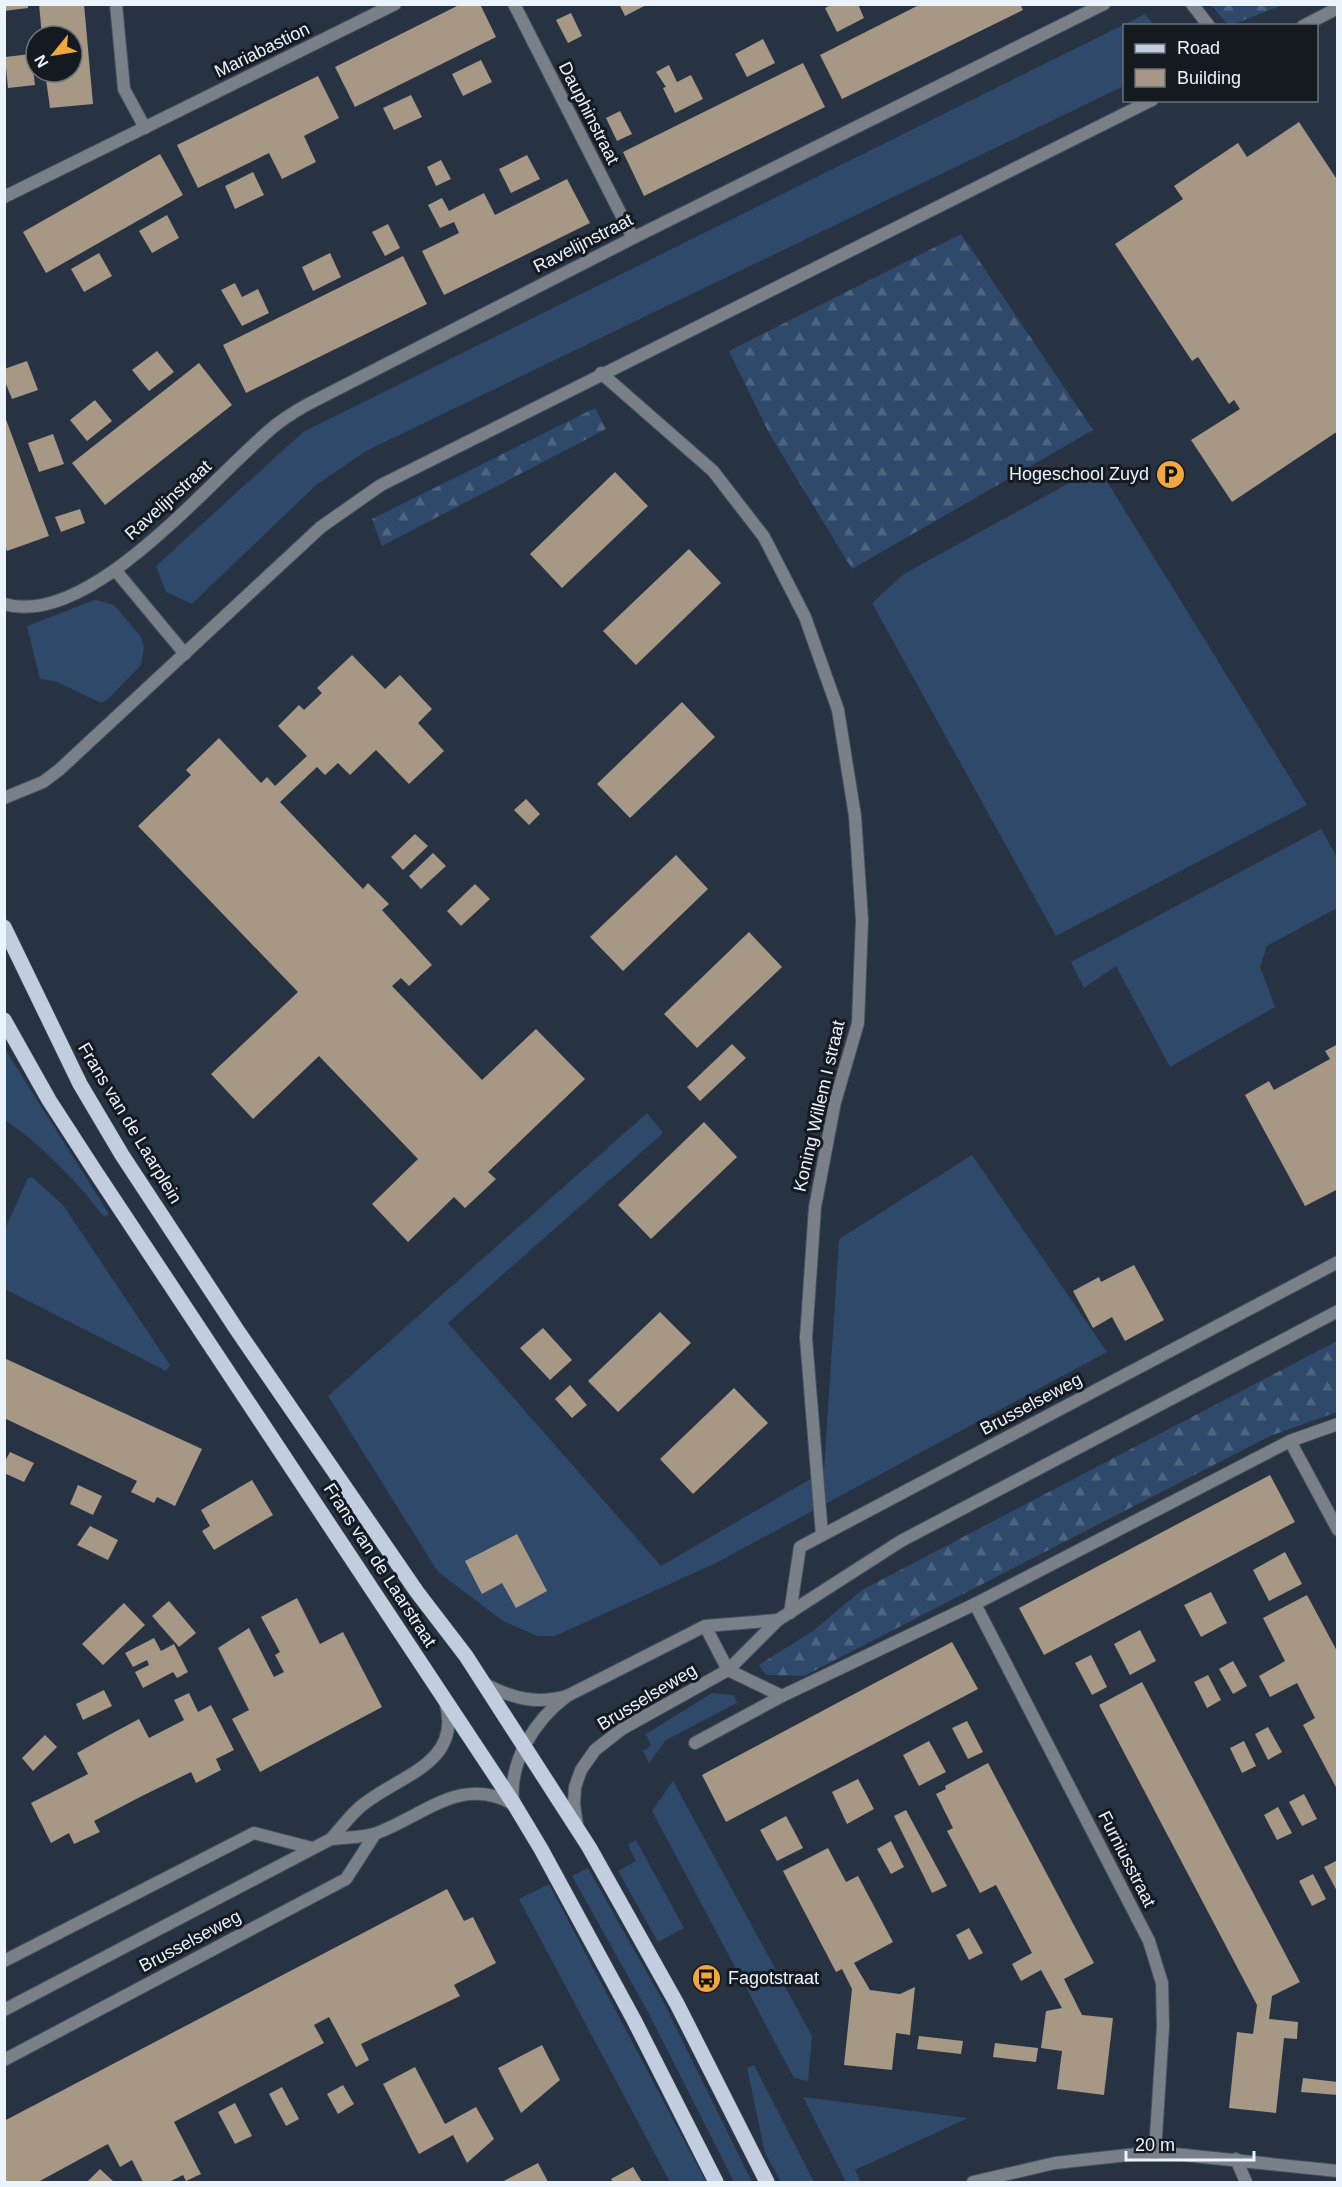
<svg xmlns="http://www.w3.org/2000/svg" width="1342" height="2187" viewBox="0 0 1342 2187" font-family="Arial,sans-serif">
	<defs>
		<pattern id="forest-firs" width="22" height="20" patternUnits="userSpaceOnUse" patternTransform="scale(1.5)"><rect width="22" height="20" fill="#2f496b"/><path d="M5 1l3.5 6h-7zM16 11l3.5 6h-7z" fill="#4d6481"/></pattern>
	</defs>
	<rect width="100%" height="100%" fill="#273242"/>
	<g fill="#2f496b">
		<path d="M 1145,14 L 1154,25 L 1124,26 L 1124,86 L 366,451 L 316,485 L 192,604 L 166,592 L 156,566 L 303,432 Z"/>
		<path d="M 1098,467 L 1307,805 L 1056,936 L 872,603 L 904,574 Z"/>
		<path d="M 95,600 L 114,605 L 141,637 L 144,647 L 141,665 L 107,700 L 101,703 L 55,681 L 40,679 L 27,626 Z"/>
		<path d="M 1321,829 L 1337,857 L 1337,908 L 1267,946 L 1260,967 L 1275,1007 L 1170,1067 L 1116,966 L 1084,988 L 1071,962 Z"/>
		<path d="M 5,1049 L 109,1214 L 104,1217 C 75,1179 44,1147 5,1120 Z"/>
		<path d="M 647,1113 L 663,1133 L 448,1323 L 661,1566 L 824,1471 L 839,1239 L 972,1155 L 1107,1352 L 716,1563 L 555,1636 L 537,1636 L 503,1621 L 438,1572 L 328,1396 Z"/>
		<path d="M 32,1177 L 63,1205 L 170,1365 L 166,1371 L 5,1289 L 5,1229 L 28,1178 Z"/>
		<path d="M 712,1693 L 734,1695 L 737,1703 L 666,1740 L 649,1763 L 643,1751 L 651,1746 L 646,1734 Z"/>
		<path d="M 673,1781 L 812,2036 L 808,2081 L 794,2078 L 652,1811 Z"/>
		<path d="M 636,1840 L 684,1928 L 658,1942 L 618,1871 L 636,1861 L 628,1845 Z"/>
		<path d="M 588,1868 L 664,2003 L 752,2182 L 734,2182 L 648,2012 L 572,1876 Z"/>
		<path d="M 549,1884 L 706,2182 L 670,2182 L 519,1899 Z"/>
		<path d="M 754,2065 L 814,2182 L 781,2182 L 765,2153 L 747,2068 Z"/>
		<path d="M 803,2097 L 968,2118 L 855,2170 L 861,2182 L 846,2182 Z"/>
	</g>
	<g fill="url(#forest-firs)">
		<path d="M 1211,5 L 1283,4 L 1283,5 L 1229,26 Z"/>
		<path d="M 961,234 L 1093,430 L 852,569 L 769,433 L 729,351 Z"/>
		<path d="M 595,408 L 606,429 L 382,546 L 372,519 Z"/>
		<path d="M 1337,1341 L 1337,1412 L 1270,1436 L 804,1676 L 766,1675 L 759,1665 L 813,1631 L 862,1590 Z"/>
	</g>
	<g fill="#a79886">
		<path d="M 39,4 L 84,4 L 93,104 L 50,108 L 45,72 L 72,72 L 72,36 L 42,36 Z"/>
		<path d="M 461,4 L 480,4 L 496,37 L 355,107 L 335,67 Z"/>
		<path d="M 619,4 L 648,4 L 625,16 Z"/>
		<path d="M 833,4 L 858,4 L 864,18 L 837,32 L 825,8 Z"/>
		<path d="M 921,4 L 1020,4 L 1023,10 L 842,99 L 820,55 Z"/>
		<path d="M 4,5 L 28,5 L 28,8 L 4,11 Z"/>
		<path d="M 571,13 L 582,36 L 568,43 L 556,20 Z"/>
		<path d="M 763,39 L 775,63 L 747,77 L 735,54 Z"/>
		<path d="M 31,54 L 35,85 L 8,88 L 5,57 Z"/>
		<path d="M 481,60 L 492,82 L 463,96 L 452,74 Z"/>
		<path d="M 803,63 L 825,107 L 644,196 L 623,152 Z"/>
		<path d="M 669,65 L 677,82 L 691,75 L 703,99 L 675,113 L 663,88 L 666,87 L 656,72 Z"/>
		<path d="M 318,76 L 339,118 L 304,136 L 316,162 L 282,179 L 269,153 L 198,188 L 177,145 Z"/>
		<path d="M 411,95 L 422,117 L 394,130 L 383,108 Z"/>
		<path d="M 620,111 L 632,134 L 617,141 L 606,118 Z"/>
		<path d="M 1299,122 L 1338,181 L 1338,431 L 1232,502 L 1191,440 L 1240,409 L 1234,400 L 1229,404 L 1198,357 L 1192,361 L 1115,244 L 1183,199 L 1174,186 L 1238,143 L 1247,157 Z"/>
		<path d="M 160,154 L 183,195 L 46,273 L 23,232 Z"/>
		<path d="M 527,155 L 540,179 L 511,193 L 499,169 Z"/>
		<path d="M 441,160 L 451,179 L 436,186 L 427,167 Z"/>
		<path d="M 253,172 L 264,195 L 235,209 L 225,186 Z"/>
		<path d="M 567,179 L 590,223 L 444,295 L 422,251 L 459,233 L 454,222 L 440,228 L 428,205 L 442,198 L 449,211 L 484,193 L 495,215 Z"/>
		<path d="M 167,215 L 179,238 L 152,253 L 139,231 Z"/>
		<path d="M 388,224 L 400,248 L 385,256 L 372,232 Z"/>
		<path d="M 99,253 L 112,276 L 84,292 L 71,269 Z"/>
		<path d="M 330,253 L 341,277 L 313,291 L 302,267 Z"/>
		<path d="M 403,256 L 427,304 L 246,393 L 223,345 Z"/>
		<path d="M 235,283 L 242,297 L 258,289 L 269,313 L 242,326 L 221,290 Z"/>
		<path d="M 157,351 L 174,372 L 149,391 L 132,370 Z"/>
		<path d="M 27,361 L 38,390 L 12,399 L 4,379 L 4,369 Z"/>
		<path d="M 199,363 L 232,405 L 105,505 L 72,463 Z"/>
		<path d="M 95,400 L 112,421 L 87,441 L 70,420 Z"/>
		<path d="M 4,414 L 49,536 L 7,551 L 4,543 Z"/>
		<path d="M 53,434 L 64,464 L 39,472 L 28,443 Z"/>
		<path d="M 615,472 L 648,506 L 562,588 L 530,554 Z"/>
		<path d="M 80,509 L 85,523 L 61,532 L 55,517 Z"/>
		<path d="M 689,549 L 721,583 L 636,665 L 603,631 Z"/>
		<path d="M 352,655 L 385,689 L 400,675 L 432,709 L 418,723 L 444,751 L 409,784 L 376,750 L 350,775 L 338,763 L 325,775 L 317,767 L 280,802 L 363,889 L 368,883 L 389,904 L 382,910 L 432,965 L 409,986 L 401,978 L 392,986 L 482,1080 L 536,1029 L 585,1079 L 488,1172 L 496,1179 L 465,1208 L 454,1197 L 408,1242 L 372,1204 L 418,1159 L 319,1056 L 253,1119 L 211,1074 L 298,992 L 138,826 L 191,775 L 186,770 L 219,738 L 261,783 L 267,777 L 275,786 L 307,756 L 278,726 L 299,705 L 304,710 L 322,693 L 317,688 Z"/>
		<path d="M 682,702 L 715,737 L 630,818 L 597,784 Z"/>
		<path d="M 526,799 L 540,814 L 529,825 L 514,810 Z"/>
		<path d="M 415,834 L 428,846 L 403,870 L 391,857 Z"/>
		<path d="M 433,853 L 446,866 L 421,889 L 409,876 Z"/>
		<path d="M 676,855 L 708,889 L 623,971 L 590,937 Z"/>
		<path d="M 475,884 L 490,899 L 461,926 L 447,911 Z"/>
		<path d="M 749,932 L 782,967 L 697,1048 L 664,1014 Z"/>
		<path d="M 732,1044 L 746,1058 L 700,1101 L 687,1087 Z"/>
		<path d="M 1338,1044 L 1338,1189 L 1305,1206 L 1245,1095 L 1269,1081 L 1274,1090 L 1330,1059 L 1325,1051 Z"/>
		<path d="M 704,1122 L 737,1157 L 651,1239 L 618,1205 Z"/>
		<path d="M 1134,1265 L 1164,1320 L 1125,1341 L 1112,1317 L 1093,1328 L 1073,1291 L 1099,1277 L 1101,1282 Z"/>
		<path d="M 660,1312 L 691,1343 L 618,1412 L 588,1381 Z"/>
		<path d="M 543,1328 L 572,1360 L 550,1380 L 520,1348 Z"/>
		<path d="M 4,1358 L 202,1449 L 175,1506 L 157,1497 L 154,1503 L 131,1492 L 137,1481 L 4,1418 Z"/>
		<path d="M 570,1385 L 587,1405 L 572,1418 L 555,1399 Z"/>
		<path d="M 734,1388 L 768,1423 L 693,1494 L 660,1459 Z"/>
		<path d="M 10,1452 L 34,1463 L 24,1482 L 4,1473 L 4,1463 Z"/>
		<path d="M 1270,1475 L 1295,1522 L 1044,1655 L 1019,1608 Z"/>
		<path d="M 252,1480 L 273,1515 L 214,1550 L 202,1531 L 210,1526 L 201,1510 Z"/>
		<path d="M 78,1485 L 102,1496 L 93,1515 L 70,1504 Z"/>
		<path d="M 90,1526 L 118,1540 L 108,1560 L 77,1545 Z"/>
		<path d="M 517,1534 L 547,1591 L 516,1608 L 502,1583 L 482,1594 L 465,1561 Z"/>
		<path d="M 1285,1552 L 1302,1584 L 1269,1601 L 1253,1570 Z"/>
		<path d="M 1211,1592 L 1227,1623 L 1201,1637 L 1184,1605 Z"/>
		<path d="M 1307,1595 L 1338,1653 L 1338,1791 L 1303,1725 L 1315,1718 L 1297,1683 L 1270,1697 L 1259,1676 L 1285,1661 L 1263,1618 Z"/>
		<path d="M 297,1598 L 320,1644 L 343,1632 L 382,1707 L 260,1772 L 232,1719 L 249,1710 L 218,1648 L 249,1628 L 274,1677 L 284,1672 L 275,1655 L 280,1652 L 261,1617 Z"/>
		<path d="M 169,1601 L 196,1633 L 179,1647 L 152,1616 Z"/>
		<path d="M 124,1603 L 145,1625 L 103,1665 L 82,1644 Z"/>
		<path d="M 1140,1630 L 1156,1661 L 1130,1675 L 1114,1644 Z"/>
		<path d="M 154,1638 L 161,1651 L 174,1644 L 188,1672 L 177,1678 L 173,1672 L 143,1688 L 135,1672 L 149,1665 L 147,1660 L 133,1667 L 125,1653 Z"/>
		<path d="M 952,1642 L 978,1689 L 726,1822 L 702,1775 Z"/>
		<path d="M 1091,1655 L 1107,1687 L 1092,1695 L 1075,1663 Z"/>
		<path d="M 1233,1661 L 1247,1686 L 1233,1694 L 1219,1669 Z"/>
		<path d="M 1208,1675 L 1221,1700 L 1207,1708 L 1194,1682 Z"/>
		<path d="M 1142,1682 L 1300,1982 L 1272,1996 L 1269,2019 L 1298,2022 L 1297,2039 L 1284,2038 L 1276,2113 L 1229,2108 L 1237,2032 L 1253,2034 L 1257,2005 L 1099,1705 Z"/>
		<path d="M 104,1690 L 112,1706 L 83,1720 L 76,1704 Z"/>
		<path d="M 189,1693 L 198,1712 L 211,1705 L 234,1750 L 216,1759 L 221,1770 L 196,1783 L 191,1772 L 142,1796 L 94,1821 L 100,1832 L 74,1844 L 69,1833 L 51,1843 L 31,1803 L 88,1774 L 77,1753 L 111,1734 L 139,1719 L 149,1738 L 184,1720 L 174,1700 Z"/>
		<path d="M 967,1721 L 983,1752 L 968,1759 L 952,1728 Z"/>
		<path d="M 1268,1727 L 1282,1752 L 1268,1760 L 1255,1734 Z"/>
		<path d="M 45,1735 L 57,1747 L 33,1771 L 22,1758 Z"/>
		<path d="M 929,1741 L 946,1772 L 919,1786 L 903,1755 Z"/>
		<path d="M 1244,1741 L 1256,1766 L 1242,1773 L 1230,1748 Z"/>
		<path d="M 988,1763 L 1094,1963 L 1064,1979 L 1082,2015 L 1113,2018 L 1104,2095 L 1057,2089 L 1062,2051 L 1041,2048 L 1046,2011 L 1062,2008 L 1041,1970 L 1021,1981 L 1012,1964 L 1032,1953 L 996,1885 L 980,1893 L 947,1831 L 953,1828 L 936,1794 L 946,1789 L 945,1786 Z"/>
		<path d="M 858,1779 L 874,1809 L 847,1824 L 832,1792 Z"/>
		<path d="M 1304,1794 L 1317,1819 L 1302,1826 L 1289,1802 Z"/>
		<path d="M 1278,1807 L 1292,1833 L 1277,1840 L 1264,1815 Z"/>
		<path d="M 906,1810 L 947,1886 L 932,1893 L 894,1816 Z"/>
		<path d="M 786,1816 L 803,1848 L 777,1861 L 760,1830 Z"/>
		<path d="M 891,1841 L 904,1867 L 891,1874 L 877,1849 Z"/>
		<path d="M 828,1848 L 846,1882 L 858,1876 L 893,1942 L 854,1963 L 870,1990 L 900,1994 L 915,1987 L 910,2035 L 896,2033 L 892,2070 L 844,2065 L 852,1989 L 842,1969 L 836,1972 L 783,1871 Z"/>
		<path d="M 1338,1860 L 1338,1893 L 1324,1867 Z"/>
		<path d="M 1313,1874 L 1326,1899 L 1312,1906 L 1299,1881 Z"/>
		<path d="M 447,1889 L 464,1921 L 473,1917 L 496,1963 L 454,1985 L 460,1996 L 361,2044 L 369,2060 L 356,2067 L 329,2017 L 314,2025 L 324,2043 L 174,2122 L 201,2174 L 186,2181 L 183,2175 L 169,2182 L 143,2182 L 132,2160 L 120,2167 L 108,2144 L 38,2182 L 4,2182 L 4,2121 Z"/>
		<path d="M 969,1928 L 983,1953 L 969,1960 L 956,1935 Z"/>
		<path d="M 919,2036 L 963,2041 L 961,2054 L 917,2049 Z"/>
		<path d="M 995,2043 L 1038,2048 L 1036,2062 L 993,2057 Z"/>
		<path d="M 542,2045 L 560,2080 L 521,2113 L 498,2068 Z"/>
		<path d="M 415,2067 L 445,2124 L 476,2107 L 494,2139 L 467,2163 L 453,2135 L 419,2154 L 383,2084 Z"/>
		<path d="M 1303,2078 L 1338,2082 L 1338,2095 L 1301,2092 Z"/>
		<path d="M 343,2085 L 354,2104 L 338,2114 L 327,2094 Z"/>
		<path d="M 282,2087 L 299,2119 L 286,2126 L 269,2094 Z"/>
		<path d="M 235,2103 L 252,2136 L 235,2144 L 218,2112 Z"/>
		<path d="M 538,2163 L 548,2182 L 502,2182 Z"/>
		<path d="M 633,2167 L 642,2182 L 613,2182 L 611,2179 Z"/>
		<path d="M 100,2169 L 114,2182 L 87,2182 Z"/>
	</g>
	<g fill="none" stroke-linecap="round" stroke-linejoin="round">
		<defs>
			<g id="service">
				<path d="M 601,373 L 713,471 L 764,537 L 805,617 L 838,710 L 855,816 L 862,920 L 858,1023 L 835,1102 L 815,1207 L 806,1338"/>
				<path d="M 513,1802 C 509,1760 535,1720 567,1696"/>
			</g>
			<path id="pedestrian" d="M 806,1338 L 822,1535"/>
			<g id="minor">
				<path d="M 116,4 L 124,89 L 145,128"/>
				<path d="M 514,4 L 633,238"/>
				<path d="M 1192,4 L 1209,26"/>
				<path d="M 1303,26 L 1338,8"/>
				<path d="M 4,197 L 395,4"/>
				<path d="M 116,571 L 185,654"/>
				<path d="M 4,604 C 92,630 215,473 277,424 C 289,415 302,407 316,400 L 633,238 L 1104,4"/>
				<path d="M 4,798 L 43,782 L 59,770 L 321,527 L 381,485 L 1152,100"/>
				<path d="M 1290,1441 L 1338,1530"/>
				<path d="M 975,1604 L 1149,1941 L 1162,1983 L 1163,2027 L 1155,2152"/>
				<path d="M 790,1613 L 800,1547 L 1338,1262"/>
				<path d="M 705,1626 L 728,1670 L 782,1696"/>
				<path d="M 695,1743 L 782,1696 L 975,1604 L 1290,1441 L 1338,1424"/>
				<path d="M 4,1961 L 254,1833 L 312,1848"/>
				<path d="M 4,2060 L 346,1879 L 375,1834"/>
				<path d="M 1236,2159 L 1246,2182"/>
				<path d="M 973,2182 L 1055,2163 L 1155,2152 L 1338,2171"/>
			</g>
			<g id="tertiary">
				<path d="M 483,1683 C 511,1698 536,1705 567,1696 L 705,1626 L 778,1620"/>
				<path d="M 577,1825 L 574,1804 L 575,1787 L 581,1770 L 595,1750 L 622,1729 L 728,1670 L 778,1620 L 901,1541 L 1338,1311"/>
				<path d="M 331,1839 C 340,1829 349,1817 359,1808 C 393,1777 462,1766 446,1705"/>
				<path d="M 4,2010 L 331,1839 C 345,1837 364,1838 377,1833 C 425,1815 461,1775 513,1804"/>
			</g>
			<g id="primary">
				<path d="M 4,927 L 80,1084 L 122,1155 L 237,1330 L 417,1592 L 466,1656 L 589,1847 L 677,2004 L 767,2182"/>
				<path d="M 4,1020 L 49,1100 L 95,1171 L 514,1804 L 541,1849 L 634,2020 L 716,2182"/>
			</g>
		</defs>
		<use href="#service" stroke="#465160" stroke-width="14"/>
		<use href="#pedestrian" stroke="#465160" stroke-width="14"/>
		<use href="#minor" stroke="#465160" stroke-width="14"/>
		<use href="#tertiary" stroke="#465160" stroke-width="14"/>
		<use href="#primary" stroke="#465160" stroke-width="16"/>
		<use href="#service" stroke="#7a8088" stroke-width="12"/>
		<use href="#pedestrian" stroke="#7a8088" stroke-width="12"/>
		<use href="#minor" stroke="#7a8088" stroke-width="12"/>
		<use href="#tertiary" stroke="#7a8088" stroke-width="12"/>
		<use href="#primary" stroke="#c2cedf" stroke-width="15"/>
	</g>
	<defs>
		<symbol id="parking-disc" viewBox="-11 -11 22 22"><circle r="9.5" fill="#efa73e" stroke="#151a21"/><path d="M-3.5-5.5H1a3.5 3.5 0 0 1 0 7H-1V5.5H-3.5ZM-1-3.4V-.6H.8a1.4 1.4 0 0 0 0-2.8Z" fill="#111"/></symbol>
		<symbol id="bus-disc" viewBox="-11 -11 22 22"><circle r="9.5" fill="#efa73e" stroke="#151a21"/><path d="M-5-6H5V4H4V6H2V4H-2V6H-4V4H-5ZM-3.5-4V0h7V-4ZM-3.5 1.2v1.5H-2V1.2ZM2 1.2v1.5H3.5V1.2Z" fill="#111"/></symbol>
	</defs>
	<g fill-rule="evenodd">
		<use href="#parking-disc" x="1154" y="458" width="33" height="33"/>
		<use href="#bus-disc" x="690" y="1962" width="33" height="33"/>
	</g>
	<g text-anchor="middle" dominant-baseline="central" stroke-width="6" stroke-linejoin="round" paint-order="stroke">
		<g font-size="18" fill="#ebf3fd" stroke="#151a21">
			<text transform="translate(262 50) rotate(-26)">Mariabastion</text>
			<text transform="translate(589 113) rotate(63)">Dauphinstraat</text>
			<text transform="translate(583 243) rotate(-27)">Ravelijnstraat</text>
			<text transform="translate(168 500) rotate(-42)">Ravelijnstraat</text>
			<text transform="translate(819 1106) rotate(-77)">Koning Willem I straat</text>
			<text transform="translate(130 1123) rotate(59)">Frans van de Laarplein</text>
			<text transform="translate(1031 1404) rotate(-28)">Brusselseweg</text>
			<text transform="translate(380 1565) rotate(57)">Frans van de Laarstraat</text>
			<text transform="translate(647 1697) rotate(-31)">Brusselseweg</text>
			<text transform="translate(1127 1859) rotate(63)">Furniusstraat</text>
			<text transform="translate(190 1941) rotate(-28)">Brusselseweg</text>
		</g>
		<g font-size="18" fill="#ebf3fd" stroke="#151a21" text-anchor="end">
			<text x="1149" y="474">Hogeschool Zuyd</text>
			<text x="728" y="1978" text-anchor="start">Fagotstraat</text>
		</g>
	</g>
	<rect width="1342" height="2187" fill="none" stroke="#ebf3fd" stroke-width="12"/>
	<rect x="1123" y="24" width="195" height="78" fill="#151a21" stroke="#6b7179" stroke-width="1.5"/>
	<rect x="1135" y="44" width="30" height="9" fill="#c2cedf" stroke="#6b7179" stroke-width="1.5"/>
	<text x="1177" y="54" font-size="18" fill="#ebf3fd">Road</text>
	<rect x="1135" y="69" width="30" height="18" fill="#a79886" stroke="#6b7179" stroke-width="1.5"/>
	<text x="1177" y="84" font-size="18" fill="#ebf3fd">Building</text>
	<g transform="translate(54 54) rotate(240)"><circle r="28" fill="#151a21" stroke="#6b7179" stroke-width="1.5"/>
	<path d="M0-4.5L10 22L0 15L-10 22Z" fill="#efa73e"/>
	<text y="-9" font-size="16" font-weight="bold" text-anchor="middle" fill="#ebf3fd">N</text>
	</g>
	<path d="M1126 2151v9h128v-9" fill="none" stroke="#ebf3fd" stroke-width="3"/>
	<text x="1135" y="2151" font-size="18" fill="#ebf3fd" stroke="#151a21" stroke-width="4.5" paint-order="stroke">20 m</text>
</svg>
